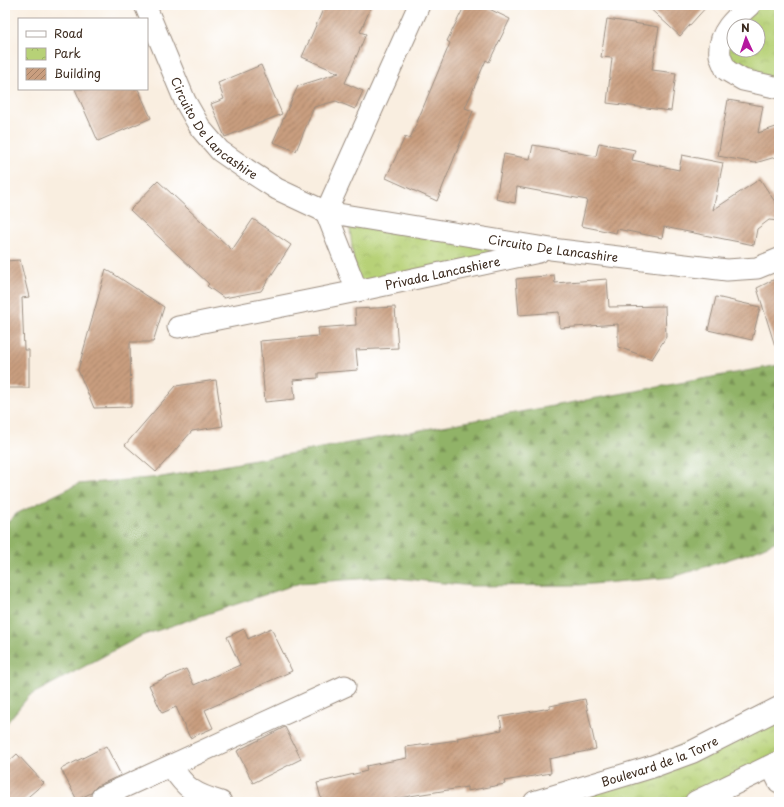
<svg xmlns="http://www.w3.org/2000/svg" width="784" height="807" viewBox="0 0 784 807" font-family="'Playpen Sans',sans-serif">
	<defs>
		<pattern id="forest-firs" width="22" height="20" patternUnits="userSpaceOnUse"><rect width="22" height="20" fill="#91b368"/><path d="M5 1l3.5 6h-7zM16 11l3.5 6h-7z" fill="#789255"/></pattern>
		<pattern id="park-crowns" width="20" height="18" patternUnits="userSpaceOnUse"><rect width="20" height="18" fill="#b7d177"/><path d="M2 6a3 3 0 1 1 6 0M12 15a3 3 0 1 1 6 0" fill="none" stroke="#9eb466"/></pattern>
		<pattern id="building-hatch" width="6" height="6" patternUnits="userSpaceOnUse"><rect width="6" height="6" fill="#c99e7f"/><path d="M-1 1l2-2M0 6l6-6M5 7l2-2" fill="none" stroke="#a48167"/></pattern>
	</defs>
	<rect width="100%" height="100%" fill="#fff"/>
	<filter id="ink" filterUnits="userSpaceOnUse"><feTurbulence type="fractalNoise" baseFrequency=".025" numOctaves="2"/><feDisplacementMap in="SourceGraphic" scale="8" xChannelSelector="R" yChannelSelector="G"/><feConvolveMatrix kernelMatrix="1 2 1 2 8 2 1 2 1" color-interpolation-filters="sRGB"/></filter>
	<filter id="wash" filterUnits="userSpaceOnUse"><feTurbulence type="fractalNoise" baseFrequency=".012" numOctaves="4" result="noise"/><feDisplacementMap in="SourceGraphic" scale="16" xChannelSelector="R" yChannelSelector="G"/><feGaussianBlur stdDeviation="0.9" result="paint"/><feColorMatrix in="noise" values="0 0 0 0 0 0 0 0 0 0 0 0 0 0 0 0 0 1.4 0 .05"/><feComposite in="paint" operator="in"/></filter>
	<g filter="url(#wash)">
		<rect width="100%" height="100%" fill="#f9eee0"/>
		<path fill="url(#forest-firs)" stroke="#666e43" d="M 779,365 L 779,540 L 752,552 L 673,577 L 580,585 L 471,586 L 388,577 L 300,583 L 141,636 L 29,696 L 5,725 L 5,525 L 16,514 L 78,484 L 162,477 Z"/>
		<g fill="url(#park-crowns)" stroke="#797e4a" fill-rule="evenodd">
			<path d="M 750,5 L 779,5 L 779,88 L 726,70 L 722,37 ZM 734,26 L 758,26 L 758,50 L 734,50 Z"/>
			<path d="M 349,221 L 551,249 L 357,291 Z"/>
			<path d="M 779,708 L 779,762 L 696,802 L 535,802 Z"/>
		</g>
		<g id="blocks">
			<g fill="url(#building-hatch)">
				<path d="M 325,5 L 372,5 L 360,32 L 366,34 L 345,83 L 363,91 L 355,109 L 336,101 L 314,107 L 296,151 L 273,142 L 298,86 L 339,73 L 302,57 Z"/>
				<path d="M 465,5 L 481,5 L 510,19 L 489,62 L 486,60 L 465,108 L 473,111 L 437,201 L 386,178 L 405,137 L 410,139 L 450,43 L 447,41 Z"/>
				<path d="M 646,5 L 708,5 L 680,36 Z"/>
				<path d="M 607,19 L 659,27 L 652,70 L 676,73 L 671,111 L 607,103 L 612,58 L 601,57 Z"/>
				<path d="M 261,65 L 282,114 L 225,137 L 211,104 L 224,99 L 218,83 Z"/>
				<path d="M 75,89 L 138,89 L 151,118 L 98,141 Z"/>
				<path d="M 728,100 L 763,106 L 758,133 L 779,126 L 779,156 L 755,163 L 718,156 Z"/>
				<path d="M 599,143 L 635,150 L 632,160 L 679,170 L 682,155 L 723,163 L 713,210 L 760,179 L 779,208 L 779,221 L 769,220 L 757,229 L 754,245 L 664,227 L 662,238 L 617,229 L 616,233 L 581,226 L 587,200 L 517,187 L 515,203 L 496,199 L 504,154 L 530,159 L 533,145 L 596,156 Z"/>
				<path d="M 158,181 L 232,250 L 253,219 L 291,245 L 261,291 L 224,298 L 207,286 L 209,284 L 130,210 Z"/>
				<path d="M 20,260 L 29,297 L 22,298 L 24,350 L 29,350 L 29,388 L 5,388 L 5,261 Z"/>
				<path d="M 106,269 L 164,307 L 153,342 L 130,342 L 131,407 L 94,408 L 78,370 Z"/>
				<path d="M 554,275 L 555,283 L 607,279 L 609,307 L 665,306 L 666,337 L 652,359 L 618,347 L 618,324 L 560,328 L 559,312 L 519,315 L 516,279 Z"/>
				<path d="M 779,277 L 779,346 L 775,346 L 757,288 Z"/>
				<path d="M 716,297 L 760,307 L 752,340 L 708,330 Z"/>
				<path d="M 395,307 L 398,348 L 356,350 L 358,370 L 318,373 L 318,378 L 293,380 L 295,399 L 265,402 L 260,341 L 319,336 L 318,328 L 356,325 L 355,309 Z"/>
				<path d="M 216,380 L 223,426 L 192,431 L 156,472 L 125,445 L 176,386 Z"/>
				<path d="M 271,628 L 292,671 L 205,710 L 213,728 L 190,738 L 176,707 L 162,713 L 149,685 L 186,669 L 194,685 L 240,665 L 227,637 L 244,629 L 248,639 Z"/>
				<path d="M 585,699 L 596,749 L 549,759 L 551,773 L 504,781 L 505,784 L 467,791 L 467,787 L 410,796 L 380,802 L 322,802 L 317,783 L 367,771 L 366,766 L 407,758 L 406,747 L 458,740 L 457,738 L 502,730 L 500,717 L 550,708 L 550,706 Z"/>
				<path d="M 285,727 L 301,759 L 253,783 L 237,751 Z"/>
				<path d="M 106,746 L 121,775 L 97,786 L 91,793 L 77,800 L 61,769 Z"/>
				<path d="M 17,754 L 44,783 L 22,802 L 5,802 L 5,765 Z"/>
			</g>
		</g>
	</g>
	<g filter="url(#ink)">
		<use href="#blocks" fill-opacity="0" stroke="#9a8c7f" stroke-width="1"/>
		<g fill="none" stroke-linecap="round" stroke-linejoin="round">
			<defs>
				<g id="minor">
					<path id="s1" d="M 145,5 L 185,101 L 201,129 L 220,151 L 246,169 L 277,189 L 326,212 L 551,249 L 727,270 L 757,268 L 779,259"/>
					<path d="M 750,5 C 736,17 717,33 720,55 C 721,60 724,65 726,70 L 743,80 L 779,88"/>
					<path d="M 357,291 L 326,212 L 419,5"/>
					<path id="s2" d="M 178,327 L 357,291 L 539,252"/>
					<path d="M 171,766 C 186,789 194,794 221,802"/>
					<path d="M 771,766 L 779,782"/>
					<path d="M 102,797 L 345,686"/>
				</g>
				<g id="tertiary">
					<path id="s3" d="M 535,802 L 651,767 L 692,752 L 779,708"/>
					<path d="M 696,802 L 779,762"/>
				</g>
			</defs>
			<use href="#minor" stroke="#9a8c7f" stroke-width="23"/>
			<use href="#tertiary" stroke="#9a8c7f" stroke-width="24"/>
			<use href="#minor" stroke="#fff" stroke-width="21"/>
			<use href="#tertiary" stroke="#fff" stroke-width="22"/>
		</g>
	</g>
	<g text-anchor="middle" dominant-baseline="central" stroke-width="3" stroke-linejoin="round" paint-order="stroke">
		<g font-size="12" fill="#3b2a1e" stroke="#fff">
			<text stroke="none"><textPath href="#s1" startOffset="144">Circuito De Lancashire</textPath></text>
			<text stroke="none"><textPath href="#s1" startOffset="518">Circuito De Lancashire</textPath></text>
			<text stroke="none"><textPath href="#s2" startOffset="270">Privada Lancashiere</textPath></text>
			<text stroke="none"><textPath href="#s3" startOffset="131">Boulevard de la Torre</textPath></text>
		</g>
	</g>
	<rect width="784" height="807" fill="none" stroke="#fff" stroke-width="20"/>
	<rect x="18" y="18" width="130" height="72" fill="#ffffff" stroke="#b1aaa5"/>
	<rect x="26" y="31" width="20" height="6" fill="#ffffff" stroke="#b1aaa5"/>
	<text x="54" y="38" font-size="12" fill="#3b2a1e">Road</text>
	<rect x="26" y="48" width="20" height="12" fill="url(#park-crowns)" stroke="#b1aaa5"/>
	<text x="54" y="58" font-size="12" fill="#3b2a1e">Park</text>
	<rect x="26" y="68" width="20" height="12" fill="url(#building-hatch)" stroke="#b1aaa5"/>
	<text x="54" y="78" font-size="12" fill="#3b2a1e">Building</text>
	<g transform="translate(746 38) rotate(357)"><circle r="19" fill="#ffffff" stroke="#b1aaa5"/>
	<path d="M0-3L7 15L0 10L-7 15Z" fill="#b5179e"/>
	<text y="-6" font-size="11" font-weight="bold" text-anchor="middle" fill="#3b2a1e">N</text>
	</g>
</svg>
